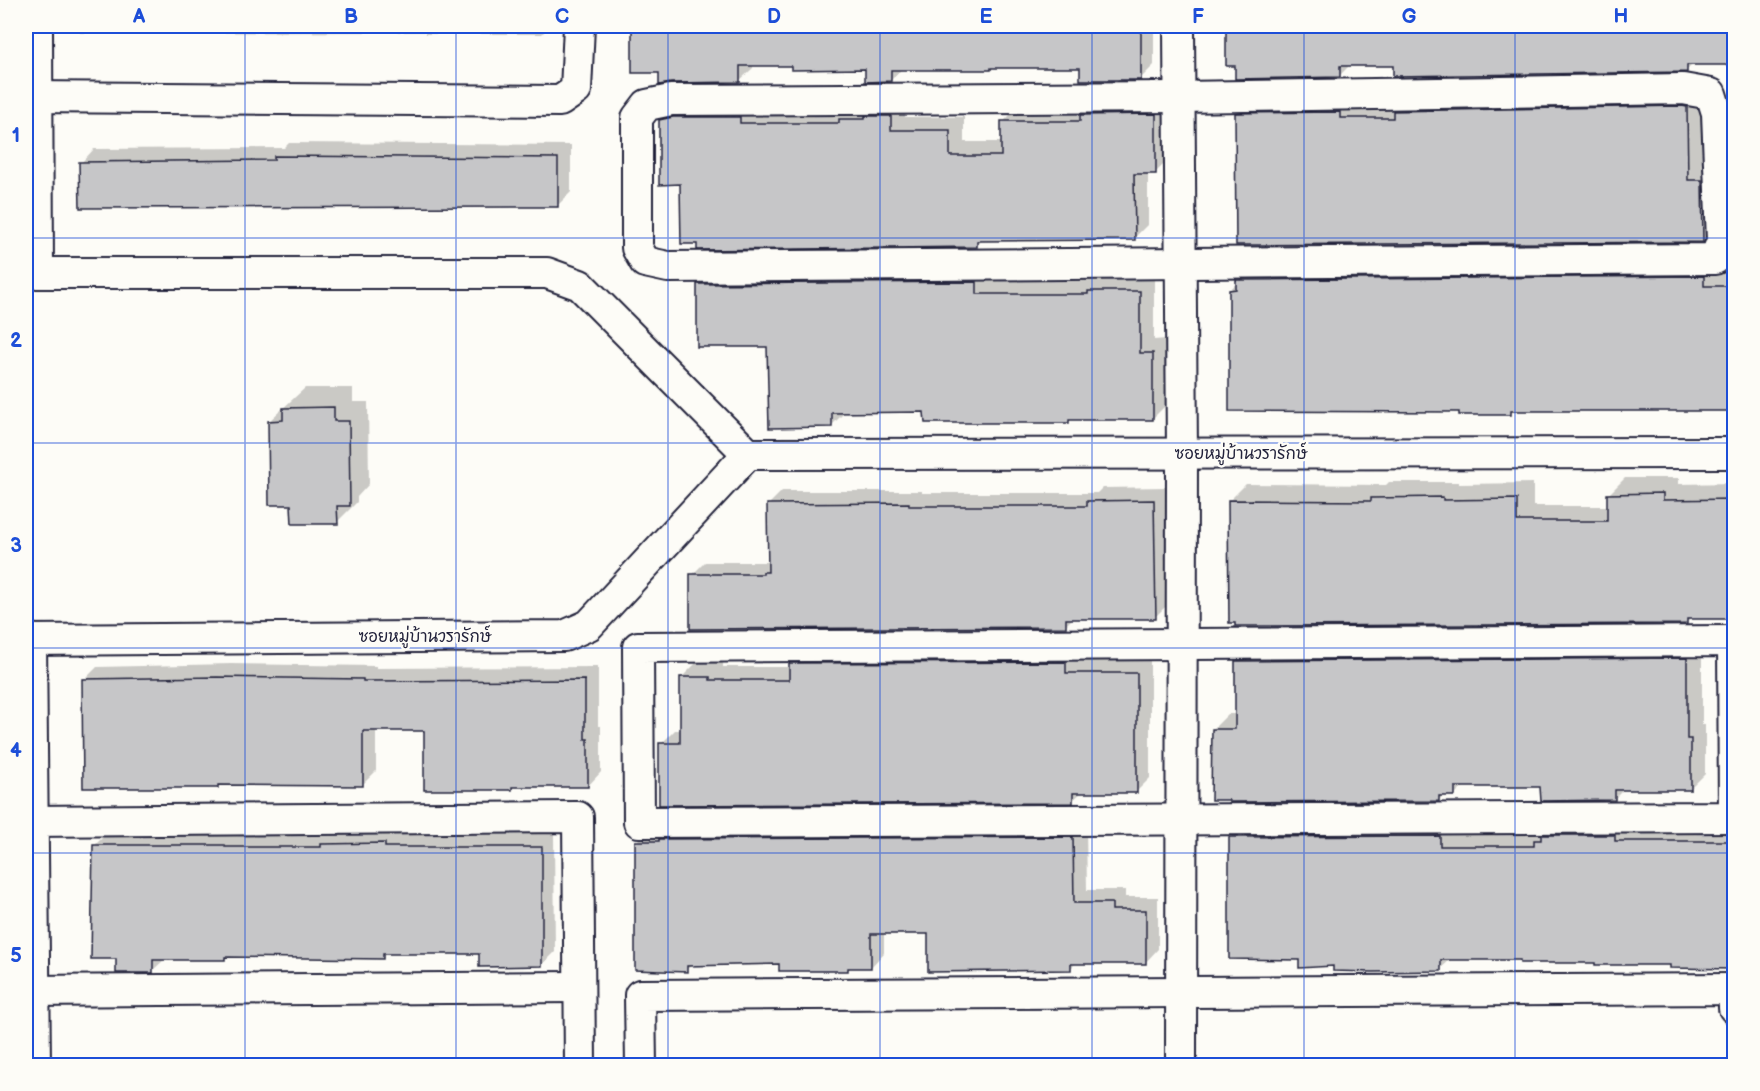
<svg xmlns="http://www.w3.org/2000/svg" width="1760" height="1091" viewBox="0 0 1760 1091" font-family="'Balsamiq Sans','Playpen Sans Thai',sans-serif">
	<rect width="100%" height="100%" fill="#fdfcf7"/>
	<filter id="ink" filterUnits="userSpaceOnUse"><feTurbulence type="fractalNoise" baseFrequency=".0167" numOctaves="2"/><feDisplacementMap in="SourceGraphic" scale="12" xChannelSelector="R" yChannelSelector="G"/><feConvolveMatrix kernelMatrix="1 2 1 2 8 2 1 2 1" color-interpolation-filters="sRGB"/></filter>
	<g filter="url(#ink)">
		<g fill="#0003">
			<path d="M 80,26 L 550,26 L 542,34 L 425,34 L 425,32 L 80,33 Z"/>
			<path d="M 634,26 L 1154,26 L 1154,65 L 1141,78 L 1081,67 L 902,69 L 891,80 L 866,67 L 753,65 L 753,68 L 739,81 L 660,71 L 634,71 Z"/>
			<path d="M 1227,26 L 1734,26 L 1734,63 L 1693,64 L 1686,71 L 1350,65 L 1339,76 L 1228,65 Z"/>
			<path d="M 1701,94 L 1702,167 L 1716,167 L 1717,226 L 1703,240 L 1237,114 L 1251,100 Z"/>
			<path d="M 1170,101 L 1170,158 L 1156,172 L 1148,172 L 1148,224 L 1134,238 L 983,239 L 977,246 L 681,183 L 660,121 L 674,107 L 905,102 L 905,117 L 964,117 L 964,142 L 1003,142 L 1003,122 L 1017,108 Z"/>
			<path d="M 289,143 L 571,145 L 571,192 L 558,205 L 81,163 L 94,149 L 284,148 Z"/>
			<path d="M 1254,264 L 1734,270 L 1734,408 L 1733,409 L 1514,410 L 1511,413 L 1460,411 L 1230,290 Z"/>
			<path d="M 991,268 L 991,281 L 1100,281 L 1103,278 L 1154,278 L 1154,340 L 1166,339 L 1166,405 L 1152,419 L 1071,419 L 1068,421 L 926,411 L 845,412 L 831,426 L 769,345 L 698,285 L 712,271 Z"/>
			<path d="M 305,388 L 353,388 L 353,402 L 368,402 L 369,484 L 357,497 L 357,502 L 337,522 L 293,503 L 269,421 Z"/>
			<path d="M 1625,478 L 1679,478 L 1679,484 L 1734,483 L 1734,617 L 1692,618 L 1687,622 L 1229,501 L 1246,484 L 1386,485 L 1389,482 L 1459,482 L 1459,484 L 1533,483 L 1533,506 L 1608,506 L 1608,495 Z"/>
			<path d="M 1167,487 L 1168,604 L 1155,617 L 1073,618 L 1065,626 L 692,575 L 705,562 L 769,562 L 769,504 L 782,491 L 922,491 L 922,493 L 1097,493 L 1102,488 Z"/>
			<path d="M 1702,644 L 1702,725 L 1705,725 L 1705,774 L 1691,788 L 1625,788 L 1614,799 L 1542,786 L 1464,786 L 1455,795 L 1443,795 L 1439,800 L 1213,729 L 1228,714 L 1237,714 L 1237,662 L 1252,647 Z"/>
			<path d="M 1079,648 L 1079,660 L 1150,660 L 1150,778 L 1136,792 L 1082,792 L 1072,801 L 661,744 L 675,730 L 682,730 L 682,677 L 696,663 L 723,663 L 723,667 L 791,667 L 791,664 L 805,650 Z"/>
			<path d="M 231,664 L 376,666 L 376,668 L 598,667 L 598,726 L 601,726 L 601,772 L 588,786 L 515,786 L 511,789 L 426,730 L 376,730 L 376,771 L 362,785 L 220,784 L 217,787 L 84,680 L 97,667 Z"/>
			<path d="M 1452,823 L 1452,833 L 1542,833 L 1549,827 L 1734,827 L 1734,967 L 1521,961 L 1521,958 L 1451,959 L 1440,969 L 1334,965 L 1301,958 L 1231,837 L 1244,824 Z"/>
			<path d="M 1086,825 L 1087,890 L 1125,890 L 1125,897 L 1158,897 L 1158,949 L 1145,963 L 1076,963 L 1070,969 L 929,933 L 884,933 L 884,953 L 871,967 L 851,967 L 848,970 L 780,963 L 693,964 L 686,970 L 636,842 L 649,829 Z"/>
			<path d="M 336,831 L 398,831 L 398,835 L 554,834 L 555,952 L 542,965 L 481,952 L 387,952 L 383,957 L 228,955 L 224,959 L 165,959 L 152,971 L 118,957 L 95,845 L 108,832 L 237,832 L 237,835 L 333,834 Z"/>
		</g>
		<g fill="#c6c6c8" stroke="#22223b" stroke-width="1.5">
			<path d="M 632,26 L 1141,26 L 1141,80 L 1080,80 L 1080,68 L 991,68 L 991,70 L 891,70 L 891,81 L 865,82 L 865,69 L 791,70 L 791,66 L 740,66 L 740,82 L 671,83 L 659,85 L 659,73 L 632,73 Z"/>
			<path d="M 1226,26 L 1734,26 L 1734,65 L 1687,65 L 1687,72 L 1393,76 L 1393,66 L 1340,66 L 1340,77 L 1235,79 L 1235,66 L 1226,66 Z"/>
			<path d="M 1682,106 L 1687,107 L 1688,180 L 1702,180 L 1703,242 L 1236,245 L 1235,113 L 1340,112 L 1340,118 L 1393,118 L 1393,111 Z"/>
			<path d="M 1156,114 L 1156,174 L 1134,174 L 1135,240 L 977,241 L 977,247 L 697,250 L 697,244 L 681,244 L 680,184 L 659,185 L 659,120 L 673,117 L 740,117 L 740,123 L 839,123 L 839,119 L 865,119 L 865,116 L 891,116 L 891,130 L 950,130 L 950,156 L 1001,156 L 1001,121 L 1080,121 L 1080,115 Z"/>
			<path d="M 274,156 L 558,158 L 558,207 L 80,208 L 79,162 L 274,160 Z"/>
			<path d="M 1704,276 L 1704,286 L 1733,286 L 1733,411 L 1511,411 L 1511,415 L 1459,415 L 1459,412 L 1229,411 L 1229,290 L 1236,289 L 1236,280 Z"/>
			<path d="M 977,282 L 977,294 L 1088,294 L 1088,291 L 1140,291 L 1140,353 L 1153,353 L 1153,420 L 1069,420 L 1069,423 L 925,423 L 924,412 L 832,413 L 832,427 L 769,428 L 767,347 L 697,347 L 697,284 Z"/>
			<path d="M 334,407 L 334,421 L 349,421 L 350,506 L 337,506 L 338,524 L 292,524 L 291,505 L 269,505 L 268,421 L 283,420 L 283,408 Z"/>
			<path d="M 1663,493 L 1663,500 L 1734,499 L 1734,619 L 1687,619 L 1687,624 L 1235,626 L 1235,623 L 1229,623 L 1228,500 L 1371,501 L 1371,498 L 1443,497 L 1443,500 L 1517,499 L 1517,521 L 1607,521 L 1607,494 Z"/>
			<path d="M 1154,500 L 1156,619 L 1066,619 L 1066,627 L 690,629 L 690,574 L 763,574 L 763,572 L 768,572 L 767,504 L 909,503 L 909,506 L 1087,506 L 1087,501 Z"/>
			<path d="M 1687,658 L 1687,739 L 1691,739 L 1691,790 L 1615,790 L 1615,800 L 1541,801 L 1540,787 L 1455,787 L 1455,796 L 1439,796 L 1439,801 L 1229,802 L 1229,800 L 1211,800 L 1212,729 L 1235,729 L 1235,661 Z"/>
			<path d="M 1066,662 L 1066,673 L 1137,673 L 1137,793 L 1073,793 L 1073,803 L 659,805 L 659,743 L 680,743 L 680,677 L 710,677 L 710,680 L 789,680 L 789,663 Z"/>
			<path d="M 217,677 L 363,679 L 363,681 L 585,680 L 585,739 L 588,739 L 588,787 L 512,787 L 512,790 L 424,790 L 424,731 L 363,731 L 363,786 L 218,785 L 218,788 L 83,788 L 82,679 Z"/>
			<path d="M 1541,835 L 1615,835 L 1615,841 L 1734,841 L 1734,969 L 1670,968 L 1670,965 L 1595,965 L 1595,963 L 1520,963 L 1520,960 L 1441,960 L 1441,971 L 1372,972 L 1333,971 L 1333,966 L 1299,968 L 1299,960 L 1229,959 L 1229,837 L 1440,836 L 1440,846 L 1534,846 L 1534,840 L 1541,840 Z"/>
			<path d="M 1073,837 L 1074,903 L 1112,903 L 1112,910 L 1146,910 L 1146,964 L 1071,964 L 1071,970 L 928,972 L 928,934 L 871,934 L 871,968 L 848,968 L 848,971 L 779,971 L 779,964 L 687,966 L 687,972 L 635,970 L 635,841 L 659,841 L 659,839 Z"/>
			<path d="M 385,843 L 385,847 L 542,847 L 542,966 L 479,967 L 479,954 L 383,954 L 383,959 L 225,957 L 225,960 L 153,960 L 153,973 L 116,973 L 116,959 L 91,959 L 93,845 L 225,845 L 225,847 L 321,847 L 321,844 Z"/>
		</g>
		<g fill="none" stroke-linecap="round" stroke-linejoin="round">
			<defs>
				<g id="street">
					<path d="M 37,26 L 38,273"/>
					<path d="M 1179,26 L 1182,454 L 1181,1066"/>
					<path d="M 1683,89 L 1711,94 L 1717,113 L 1722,241 L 1715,259 L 668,267 L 645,262 L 637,248 L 637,118 L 647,105 L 671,100 L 1179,97 Z"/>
					<path d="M 26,97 L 560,101 L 576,90 L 579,26"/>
					<path d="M 26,273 L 547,273 L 580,285 L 748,454 L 1734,453"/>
					<path d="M 31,639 L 35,1066"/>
					<path d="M 26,640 L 564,636 L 589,625 L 748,454"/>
					<path d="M 1733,641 L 1734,817 L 639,822 L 638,647 Z"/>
					<path d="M 26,821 L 578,817 L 580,1066"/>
					<path d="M 26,991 L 579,987"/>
					<path d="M 641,1066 L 640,995 L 1734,989 L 1734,1008"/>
				</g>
			</defs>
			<use href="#street" stroke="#22223b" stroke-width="34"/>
			<use href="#street" stroke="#fdfcf7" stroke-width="30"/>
		</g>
	</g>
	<path fill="none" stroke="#1d4ed8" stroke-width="1.5" stroke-opacity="0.55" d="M 245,26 L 245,1066M 456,26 L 456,1066M 668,26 L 668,1066M 880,26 L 880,1066M 1092,26 L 1092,1066M 1304,26 L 1304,1066M 1515,26 L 1515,1066M 26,238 L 1734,238M 26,443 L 1734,443M 26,648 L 1734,648M 26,853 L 1734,853"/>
	<g text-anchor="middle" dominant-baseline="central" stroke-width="5" stroke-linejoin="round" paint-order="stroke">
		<g font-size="16" fill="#22223b" stroke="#fdfcf7">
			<text x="1241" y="454">ซอยหมู่บ้านวรารักษ์</text>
			<text x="425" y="637">ซอยหมู่บ้านวรารักษ์</text>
		</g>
	</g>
	<rect width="1760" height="1091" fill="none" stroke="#fdfcf7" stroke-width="66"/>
	<rect x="33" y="33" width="1694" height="1025" fill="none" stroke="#1d4ed8" stroke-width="2"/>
	<g font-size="20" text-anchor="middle" font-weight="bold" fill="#1d4ed8">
		<text x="139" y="23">A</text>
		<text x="351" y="23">B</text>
		<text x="562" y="23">C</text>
		<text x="774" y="23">D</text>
		<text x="986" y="23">E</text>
		<text x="1198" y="23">F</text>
		<text x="1409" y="23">G</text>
		<text x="1621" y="23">H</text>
		<text x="16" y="142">1</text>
		<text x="16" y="347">2</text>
		<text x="16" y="552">3</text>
		<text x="16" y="757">4</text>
		<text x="16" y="962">5</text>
	</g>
</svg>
